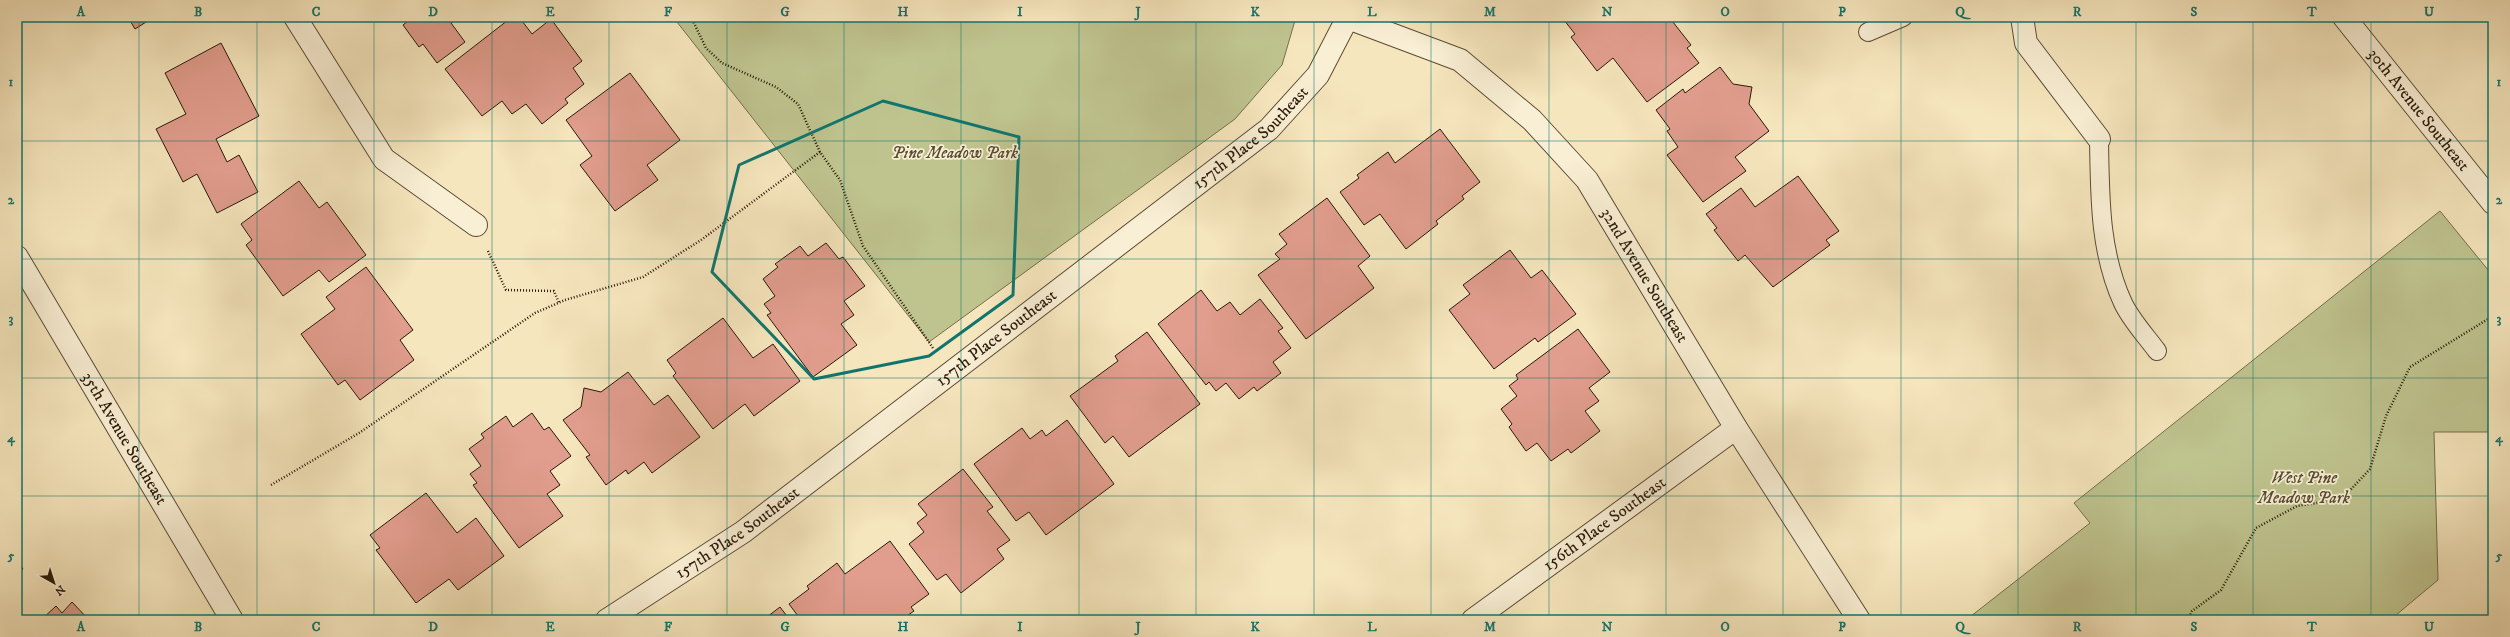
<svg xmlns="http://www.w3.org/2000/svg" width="2510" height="637" viewBox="0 0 2510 637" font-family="'IM FELL DW Pica',serif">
	<rect width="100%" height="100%" fill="#f6e6bd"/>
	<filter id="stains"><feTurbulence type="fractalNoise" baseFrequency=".005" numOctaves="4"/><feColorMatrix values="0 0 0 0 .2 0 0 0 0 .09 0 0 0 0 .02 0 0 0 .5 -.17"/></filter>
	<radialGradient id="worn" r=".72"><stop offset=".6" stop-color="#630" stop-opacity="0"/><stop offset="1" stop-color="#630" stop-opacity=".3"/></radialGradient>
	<g fill="#bfc48f" stroke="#746e4c">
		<path d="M 673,17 L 1296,17 L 1282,65 L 1235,119 L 929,342 Z"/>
		<path d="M 2440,211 L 2493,276 L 2493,432 L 2434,432 L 2438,580 L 2390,620 L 1966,620 L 2090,523 L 2074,503 Z"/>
	</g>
	<g fill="#e19d8d" stroke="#29190a">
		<path d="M 128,17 L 154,17 L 135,29 Z"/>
		<path d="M 405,17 L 458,17 L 451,23 L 465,42 L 437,63 L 423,44 L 419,47 L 403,25 L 408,21 Z"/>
		<path d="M 512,17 L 519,17 L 532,34 L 551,19 L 582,61 L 573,68 L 584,84 L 565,99 L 568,103 L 542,124 L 526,104 L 512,114 L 502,101 L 482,116 L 445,69 Z"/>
		<path d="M 1567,17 L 1669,17 L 1691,45 L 1687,48 L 1699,63 L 1647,102 L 1613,58 L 1597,71 L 1571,37 L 1575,34 L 1564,20 Z"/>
		<path d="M 221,43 L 259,116 L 216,139 L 227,162 L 239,155 L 258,192 L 217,213 L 197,174 L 183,182 L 156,129 L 186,114 L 165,73 Z"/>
		<path d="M 1720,67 L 1733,84 L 1752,87 L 1749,104 L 1769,131 L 1735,157 L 1746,171 L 1703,202 L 1667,155 L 1678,147 L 1667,131 L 1670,129 L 1656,110 L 1683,89 L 1685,93 Z"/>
		<path d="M 630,73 L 680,140 L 647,165 L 658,180 L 615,211 L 580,165 L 592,156 L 566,120 Z"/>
		<path d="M 1440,129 L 1480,182 L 1462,196 L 1464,199 L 1436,221 L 1438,224 L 1406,249 L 1380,214 L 1364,225 L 1340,192 L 1359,178 L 1357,175 L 1388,152 L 1395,163 Z"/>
		<path d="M 1798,176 L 1839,231 L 1826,240 L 1830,245 L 1773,287 L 1745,255 L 1738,261 L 1714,230 L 1717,228 L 1706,214 L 1741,188 L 1755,207 Z"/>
		<path d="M 299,181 L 319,208 L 327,202 L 366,255 L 329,282 L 319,270 L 283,296 L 246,245 L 252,240 L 241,224 Z"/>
		<path d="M 1327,198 L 1370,256 L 1358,266 L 1374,288 L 1306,339 L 1258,275 L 1280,259 L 1275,254 L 1287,244 L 1279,234 Z"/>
		<path d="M 826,243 L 839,259 L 843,257 L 865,286 L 844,301 L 854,315 L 841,324 L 857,345 L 813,377 L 767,315 L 771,313 L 764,304 L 775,296 L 763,279 L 778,267 L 775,264 L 800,246 L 808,256 Z"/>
		<path d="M 1510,250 L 1531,278 L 1542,270 L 1576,314 L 1538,342 L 1535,338 L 1494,369 L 1449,310 L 1470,294 L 1463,285 Z"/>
		<path d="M 366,267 L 413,330 L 400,340 L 414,360 L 360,400 L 345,380 L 338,385 L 301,334 L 335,309 L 326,297 Z"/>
		<path d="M 1201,290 L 1217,311 L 1230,302 L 1240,315 L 1260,299 L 1283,328 L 1278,331 L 1291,348 L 1273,362 L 1281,373 L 1257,391 L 1254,387 L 1239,399 L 1226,383 L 1216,391 L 1209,382 L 1206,385 L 1158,324 Z"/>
		<path d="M 723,318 L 753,358 L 773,344 L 800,381 L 754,416 L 745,404 L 713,429 L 673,376 L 676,373 L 667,360 Z"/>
		<path d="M 1578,329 L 1610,372 L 1589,388 L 1599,401 L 1585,411 L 1600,431 L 1571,453 L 1568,449 L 1551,461 L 1537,443 L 1526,451 L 1509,427 L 1512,424 L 1501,409 L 1517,396 L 1509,386 L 1518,379 L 1516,375 Z"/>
		<path d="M 1147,332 L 1200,404 L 1129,457 L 1113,436 L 1105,443 L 1070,396 L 1118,361 L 1115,356 Z"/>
		<path d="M 628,372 L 654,405 L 668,395 L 700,437 L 652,473 L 644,462 L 628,474 L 626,470 L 606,485 L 586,457 L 590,455 L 563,420 L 581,407 L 584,388 L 601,392 Z"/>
		<path d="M 532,413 L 544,430 L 549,427 L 571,456 L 550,471 L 560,485 L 547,494 L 563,516 L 519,548 L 473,485 L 477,483 L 470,474 L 481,466 L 469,449 L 484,438 L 481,434 L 506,416 L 513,427 Z"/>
		<path d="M 1067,420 L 1114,484 L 1046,535 L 1029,512 L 1016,521 L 974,464 L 1022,428 L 1030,439 L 1042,430 L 1046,436 Z"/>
		<path d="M 963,469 L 993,507 L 987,511 L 1010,540 L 997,549 L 1004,559 L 961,593 L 946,574 L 937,580 L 909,544 L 924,532 L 917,523 L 927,515 L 918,504 Z"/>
		<path d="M 426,493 L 457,533 L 476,518 L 504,556 L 458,590 L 449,579 L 416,603 L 376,550 L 380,548 L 370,535 Z"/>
		<path d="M 890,541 L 929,594 L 911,607 L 914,611 L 901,620 L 801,620 L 789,604 L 809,589 L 807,586 L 837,563 L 845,574 Z"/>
		<path d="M 17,560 L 23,569 L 17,573 Z"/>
		<path d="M 72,602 L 89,620 L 41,620 L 56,606 L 62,613 Z"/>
		<path d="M 780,607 L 790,620 L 763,620 Z"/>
	</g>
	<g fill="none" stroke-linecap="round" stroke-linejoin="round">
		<defs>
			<g id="service">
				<path d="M 1868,32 L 1903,17"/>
				<path d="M 2099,139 C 2100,195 2099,251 2123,303 C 2131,320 2146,336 2157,351"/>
			</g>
			<g id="minor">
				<path d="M 295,17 L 384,159 L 476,225"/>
				<path d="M 2022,17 L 2026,43 L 2099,139"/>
				<path id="s1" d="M 2344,17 L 2493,203"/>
				<path id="s2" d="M 1348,18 L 1460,60 L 1532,120 L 1587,180 L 1736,428 L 1859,620"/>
				<path id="s3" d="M 607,620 L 743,532 L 1269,129 L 1318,75 L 1348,17"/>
				<path id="s4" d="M 1473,620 L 1736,428"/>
			</g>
			<g id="tertiary">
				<path id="s5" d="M 17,257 L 232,620"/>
			</g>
		</defs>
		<use href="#service" stroke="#5c4c37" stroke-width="20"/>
		<use href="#minor" stroke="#5c4c37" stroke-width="24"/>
		<use href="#tertiary" stroke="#5c4c37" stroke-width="24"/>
		<g stroke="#29190a" stroke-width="2.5" stroke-dasharray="1 2" stroke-linecap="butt">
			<path d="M 691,17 L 706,48 L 722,63 L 776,87 L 798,104 L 820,152 L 840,180 L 863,246 L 933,348"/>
			<path d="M 488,251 L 506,290 L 554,291 L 559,303"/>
			<path d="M 271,485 L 359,433 L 535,313 L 565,300 L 643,277 L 701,240 L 820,152"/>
			<path d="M 2188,620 L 2192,611 L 2221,590 L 2256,528 L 2297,506 L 2342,499 L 2370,469 L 2386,416 L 2410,367 L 2493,316"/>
		</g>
		<use href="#service" stroke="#f9efd4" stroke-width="18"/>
		<use href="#minor" stroke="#f9efd4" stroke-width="22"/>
		<use href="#tertiary" stroke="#f9efd4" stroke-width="22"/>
	</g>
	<path fill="none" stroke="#0f766e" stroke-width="3" stroke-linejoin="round" d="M 883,101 L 1019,137 L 1013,295 L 929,356 L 814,379 L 712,272 L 739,165 Z"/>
	<path fill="none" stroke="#0f766e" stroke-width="1" stroke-opacity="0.55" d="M 139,17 L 139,620M 257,17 L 257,620M 374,17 L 374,620M 492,17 L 492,620M 609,17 L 609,620M 727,17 L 727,620M 844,17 L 844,620M 961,17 L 961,620M 1079,17 L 1079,620M 1196,17 L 1196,620M 1314,17 L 1314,620M 1431,17 L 1431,620M 1549,17 L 1549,620M 1666,17 L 1666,620M 1783,17 L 1783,620M 1901,17 L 1901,620M 2018,17 L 2018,620M 2136,17 L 2136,620M 2253,17 L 2253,620M 2371,17 L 2371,620M 17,141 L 2493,141M 17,259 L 2493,259M 17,378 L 2493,378M 17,496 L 2493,496"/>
	<g text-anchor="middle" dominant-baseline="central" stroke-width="3.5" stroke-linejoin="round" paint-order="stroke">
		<g font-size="17" fill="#29190a" stroke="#f9efd4">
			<text stroke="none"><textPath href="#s1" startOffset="119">30th Avenue Southeast</textPath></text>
			<text stroke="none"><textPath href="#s3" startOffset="805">157th Place Southeast</textPath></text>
			<text stroke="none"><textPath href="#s2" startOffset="406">32nd Avenue Southeast</textPath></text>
			<text stroke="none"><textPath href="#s3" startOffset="481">157th Place Southeast</textPath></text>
			<text stroke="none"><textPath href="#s5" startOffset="211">35th Avenue Southeast</textPath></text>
			<text stroke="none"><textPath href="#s4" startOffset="163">156th Place Southeast</textPath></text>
			<text stroke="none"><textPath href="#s3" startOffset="157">157th Place Southeast</textPath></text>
		</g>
		<g font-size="17" font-style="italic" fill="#564c32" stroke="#f9efd4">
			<text x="955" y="153">Pine Meadow Park</text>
			<text x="2304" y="478">West Pine<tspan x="2304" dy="20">Meadow Park</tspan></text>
		</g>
	</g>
	<rect width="2510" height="637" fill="none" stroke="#f6e6bd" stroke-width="44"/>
	<g transform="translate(54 583) rotate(141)" stroke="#f9efd4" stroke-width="3" paint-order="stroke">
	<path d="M0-3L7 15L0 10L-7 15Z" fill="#29190a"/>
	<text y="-6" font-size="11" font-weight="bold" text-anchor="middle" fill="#29190a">N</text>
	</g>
	<rect x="22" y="22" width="2466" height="593" fill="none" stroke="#0f766e" stroke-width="1.5"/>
	<g font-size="13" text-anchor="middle" font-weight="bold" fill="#0f766e">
		<text x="81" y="16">A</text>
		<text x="198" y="16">B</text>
		<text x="316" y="16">C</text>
		<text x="433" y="16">D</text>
		<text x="550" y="16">E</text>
		<text x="668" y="16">F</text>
		<text x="785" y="16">G</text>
		<text x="903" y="16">H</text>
		<text x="1020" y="16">I</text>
		<text x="1138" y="16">J</text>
		<text x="1255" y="16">K</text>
		<text x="1372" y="16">L</text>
		<text x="1490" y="16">M</text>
		<text x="1607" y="16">N</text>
		<text x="1725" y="16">O</text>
		<text x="1842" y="16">P</text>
		<text x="1960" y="16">Q</text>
		<text x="2077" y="16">R</text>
		<text x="2194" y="16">S</text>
		<text x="2312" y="16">T</text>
		<text x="2429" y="16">U</text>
		<text x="11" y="86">1</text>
		<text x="2499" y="86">1</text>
		<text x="11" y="204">2</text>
		<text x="2499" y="204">2</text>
		<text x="11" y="323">3</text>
		<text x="2499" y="323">3</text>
		<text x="11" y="442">4</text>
		<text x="2499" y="442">4</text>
		<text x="11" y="560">5</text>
		<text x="2499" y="560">5</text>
		<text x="81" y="631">A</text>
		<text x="198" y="631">B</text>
		<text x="316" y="631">C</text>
		<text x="433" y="631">D</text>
		<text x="550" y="631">E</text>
		<text x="668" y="631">F</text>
		<text x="785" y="631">G</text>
		<text x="903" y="631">H</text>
		<text x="1020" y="631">I</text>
		<text x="1138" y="631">J</text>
		<text x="1255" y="631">K</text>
		<text x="1372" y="631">L</text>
		<text x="1490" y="631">M</text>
		<text x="1607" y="631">N</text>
		<text x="1725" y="631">O</text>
		<text x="1842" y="631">P</text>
		<text x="1960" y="631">Q</text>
		<text x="2077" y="631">R</text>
		<text x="2194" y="631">S</text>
		<text x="2312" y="631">T</text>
		<text x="2429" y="631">U</text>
	</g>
	<rect width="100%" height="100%" filter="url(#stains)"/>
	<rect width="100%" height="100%" fill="url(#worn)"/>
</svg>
